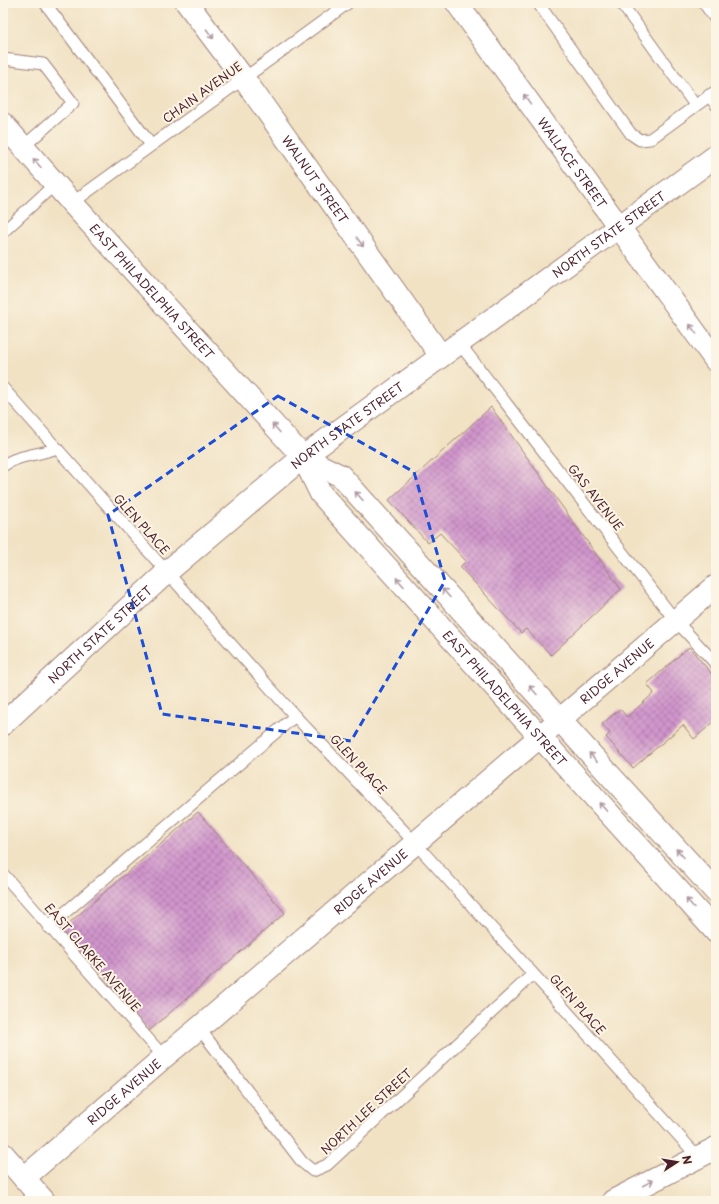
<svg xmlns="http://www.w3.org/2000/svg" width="719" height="1204" viewBox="0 0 719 1204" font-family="'Playpen Sans',sans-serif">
	<defs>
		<pattern id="building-cross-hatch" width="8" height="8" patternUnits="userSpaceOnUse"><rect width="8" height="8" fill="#d095cc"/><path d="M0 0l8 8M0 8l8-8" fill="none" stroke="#ab79a6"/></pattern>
	</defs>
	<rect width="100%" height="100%" fill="#fcf5e5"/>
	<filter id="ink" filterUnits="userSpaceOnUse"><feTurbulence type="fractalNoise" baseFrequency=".025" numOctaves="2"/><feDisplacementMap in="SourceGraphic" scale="8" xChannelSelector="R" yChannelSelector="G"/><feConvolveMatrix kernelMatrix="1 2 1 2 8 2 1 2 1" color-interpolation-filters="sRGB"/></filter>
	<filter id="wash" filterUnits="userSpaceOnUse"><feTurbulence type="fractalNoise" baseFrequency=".012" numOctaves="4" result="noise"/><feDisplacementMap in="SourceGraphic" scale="16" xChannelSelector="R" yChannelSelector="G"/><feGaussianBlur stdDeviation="0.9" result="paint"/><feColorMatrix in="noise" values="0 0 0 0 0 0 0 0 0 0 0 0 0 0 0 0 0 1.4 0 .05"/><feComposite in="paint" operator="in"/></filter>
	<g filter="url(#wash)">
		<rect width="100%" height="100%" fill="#f1e2c4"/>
		<g id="blocks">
			<g fill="url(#building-cross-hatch)">
				<path d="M 491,407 L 621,589 L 551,655 L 526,629 L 521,633 L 460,567 L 466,561 L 440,533 L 428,543 L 389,500 Z"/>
				<path d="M 689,647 L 716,679 L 716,720 L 694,739 L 683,725 L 633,768 L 606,737 L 610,733 L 602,724 L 620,709 L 627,717 L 654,693 L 647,684 Z"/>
				<path d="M 198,812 L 285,913 L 149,1031 L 61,930 Z"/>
			</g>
		</g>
	</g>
	<g filter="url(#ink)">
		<use href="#blocks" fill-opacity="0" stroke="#9e8078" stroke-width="1"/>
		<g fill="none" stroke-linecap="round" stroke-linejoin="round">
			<defs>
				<g id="service">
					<path d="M 45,3 L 151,145"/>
					<path d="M 538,3 L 631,134 L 640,140 L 650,139 L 716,91"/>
					<path d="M 621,3 L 695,105"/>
					<path d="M 704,3 L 716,20"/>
					<path d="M 3,59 L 43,64 L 73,103 L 23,147"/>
					<path d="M 709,95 L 716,105"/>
					<path d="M 72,203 L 348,3"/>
					<path d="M 3,232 L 55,184"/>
					<path d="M 459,343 L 675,620 L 716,664"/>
					<path d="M 3,388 L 295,716 L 416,844 L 698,1157"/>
					<path d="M 3,466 C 16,455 40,455 57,448"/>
					<path d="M 3,874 L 164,1057"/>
					<path d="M 48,927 L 295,716"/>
					<path d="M 199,1028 L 302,1162 L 313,1171 L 327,1165 L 533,974"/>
				</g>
				<g id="minor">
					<path id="s1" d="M 187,3 L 244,79 L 441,356"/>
					<path id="s2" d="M 457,3 L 716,361"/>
					<path id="s3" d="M 3,724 L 167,572 L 303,457 L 716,156"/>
					<path id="s4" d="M 24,1178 L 164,1057 L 199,1028 L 716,586"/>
					<path d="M 613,1201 L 716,1148"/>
				</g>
				<g id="primary">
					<path id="s5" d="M 3,124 L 72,203 L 303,457 L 321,494 L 716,932"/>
					<path d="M 303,457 L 341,476 L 559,719 L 716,892"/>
					<path d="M 3,1154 L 44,1201"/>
				</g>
			</defs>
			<use href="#service" stroke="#9e8078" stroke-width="13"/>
			<use href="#minor" stroke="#9e8078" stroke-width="24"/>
			<use href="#primary" stroke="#9e8078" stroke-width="24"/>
			<use href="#service" stroke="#fff" stroke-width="11"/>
			<use href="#minor" stroke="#fff" stroke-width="22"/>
			<use href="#primary" stroke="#fff" stroke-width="22"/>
		</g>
		<defs><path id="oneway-shaft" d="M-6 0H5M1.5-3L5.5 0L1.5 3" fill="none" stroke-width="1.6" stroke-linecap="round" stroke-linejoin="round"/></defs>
		<g stroke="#ae9aa0">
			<use href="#oneway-shaft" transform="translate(210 34) rotate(53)"/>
			<use href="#oneway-shaft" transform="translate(527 99) rotate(-126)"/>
			<use href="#oneway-shaft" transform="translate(37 163) rotate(-131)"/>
			<use href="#oneway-shaft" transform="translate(360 242) rotate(54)"/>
			<use href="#oneway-shaft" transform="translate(693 329) rotate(-126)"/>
			<use href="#oneway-shaft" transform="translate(276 428) rotate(-132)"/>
			<use href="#oneway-shaft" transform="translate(359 496) rotate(-132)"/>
			<use href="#oneway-shaft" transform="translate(400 582) rotate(-132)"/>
			<use href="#oneway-shaft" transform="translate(446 593) rotate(-132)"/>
			<use href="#oneway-shaft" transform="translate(533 690) rotate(-132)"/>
			<use href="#oneway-shaft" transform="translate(593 757) rotate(-132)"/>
			<use href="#oneway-shaft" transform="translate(603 807) rotate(-132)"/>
			<use href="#oneway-shaft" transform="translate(680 853) rotate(-132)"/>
			<use href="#oneway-shaft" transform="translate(690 903) rotate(-132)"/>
			<use href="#oneway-shaft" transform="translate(648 1183) rotate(-28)"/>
		</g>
	</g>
	<path fill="none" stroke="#1d4ed8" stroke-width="3" stroke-dasharray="8 5" stroke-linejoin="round" d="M 278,396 L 414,472 L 445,581 L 351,741 L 162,714 L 108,515 Z"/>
	<g text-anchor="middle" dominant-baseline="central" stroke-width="4" stroke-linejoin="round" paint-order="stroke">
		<g font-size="12" fill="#4a1f2b" stroke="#fcf5e5">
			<text transform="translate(202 92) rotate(-36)">CHAIN AVENUE</text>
			<text stroke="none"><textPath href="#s2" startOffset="197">WALLACE STREET</textPath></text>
			<text stroke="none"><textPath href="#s1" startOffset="218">WALNUT STREET</textPath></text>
			<text stroke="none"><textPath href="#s3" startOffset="780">NORTH STATE STREET</textPath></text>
			<text stroke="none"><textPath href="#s5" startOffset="224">EAST PHILADELPHIA STREET</textPath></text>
			<text stroke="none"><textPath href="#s3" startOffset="456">NORTH STATE STREET</textPath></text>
			<text transform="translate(596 497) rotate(52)">GAS AVENUE</text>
			<text transform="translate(142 524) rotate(48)">GLEN PLACE</text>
			<text stroke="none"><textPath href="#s3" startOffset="132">NORTH STATE STREET</textPath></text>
			<text stroke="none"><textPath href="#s4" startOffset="780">RIDGE AVENUE</textPath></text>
			<text stroke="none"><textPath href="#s5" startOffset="764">EAST PHILADELPHIA STREET</textPath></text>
			<text transform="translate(359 764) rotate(47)">GLEN PLACE</text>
			<text stroke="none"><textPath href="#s4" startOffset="456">RIDGE AVENUE</textPath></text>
			<text transform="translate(93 957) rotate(49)">EAST CLARKE AVENUE</text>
			<text transform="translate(578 1004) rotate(48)">GLEN PLACE</text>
			<text stroke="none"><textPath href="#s4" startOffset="132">RIDGE AVENUE</textPath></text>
			<text transform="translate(366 1111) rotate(-43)">NORTH LEE STREET</text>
		</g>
	</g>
	<rect width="719" height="1204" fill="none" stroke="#fcf5e5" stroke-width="16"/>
	<g transform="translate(677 1162) rotate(78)" stroke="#fcf5e5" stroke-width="3" paint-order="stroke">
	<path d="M0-3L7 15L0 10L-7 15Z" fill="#4a1f2b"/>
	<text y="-6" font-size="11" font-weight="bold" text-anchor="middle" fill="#4a1f2b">N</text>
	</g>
</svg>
